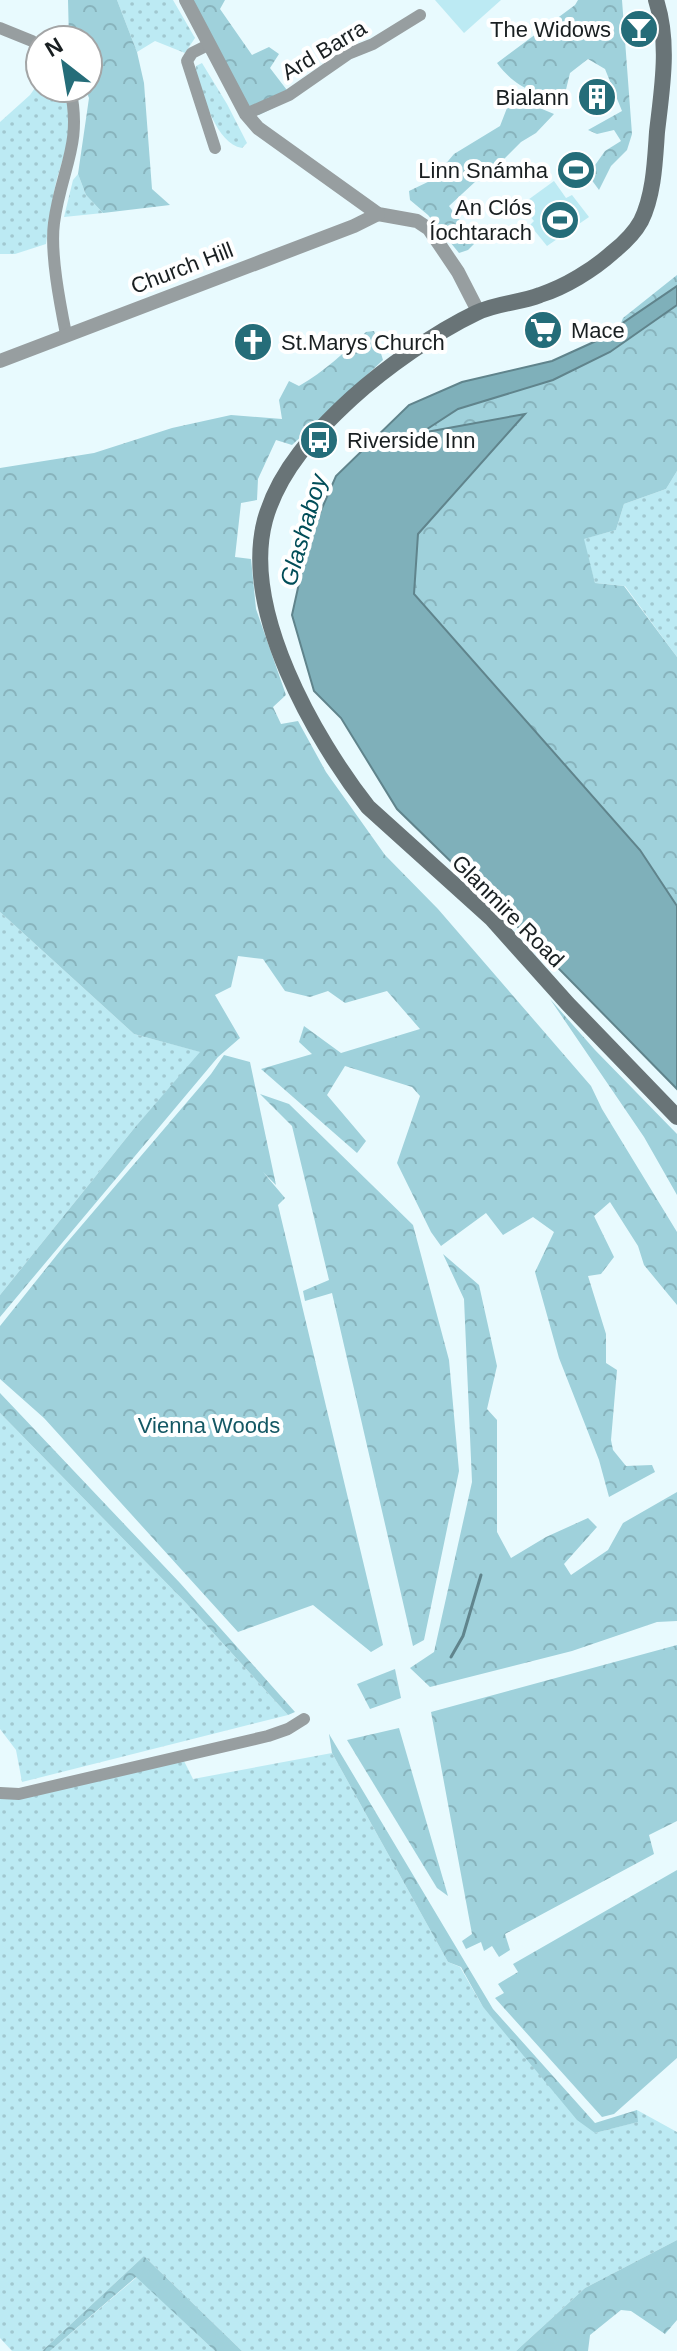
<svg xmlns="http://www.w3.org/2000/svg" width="677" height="2351" viewBox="0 0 677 2351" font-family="Helvetica,sans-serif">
	<defs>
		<pattern id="green-dots" width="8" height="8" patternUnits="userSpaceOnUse" patternTransform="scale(2)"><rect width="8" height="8" fill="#bceaf3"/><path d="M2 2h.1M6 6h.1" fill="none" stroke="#a1c8d0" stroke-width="1.8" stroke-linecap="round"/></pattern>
		<pattern id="forest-crowns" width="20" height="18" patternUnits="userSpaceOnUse" patternTransform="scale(2)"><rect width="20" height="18" fill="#9fd1db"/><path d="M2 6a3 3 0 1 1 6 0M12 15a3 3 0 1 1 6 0" fill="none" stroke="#88b3bc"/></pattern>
	</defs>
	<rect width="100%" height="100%" fill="#e8fafe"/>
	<g fill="url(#green-dots)">
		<path d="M 117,0 L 173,0 L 195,38 L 185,53 L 155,41 L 137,52 Z"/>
		<path d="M 202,63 L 227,104 L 247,143 L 242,148 C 216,144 204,96 195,74 L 196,66 Z"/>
		<path d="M 40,81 L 40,88 L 61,88 C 81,120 63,153 55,187 C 51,206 49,225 46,244 L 15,254 L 0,254 L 0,122 L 30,95 Z"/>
		<path d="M 78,174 L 86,195 L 103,213 L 64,217 L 73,180 Z"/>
		<path d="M 677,471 L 677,657 L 625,586 L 595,583 L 583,539 L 616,530 L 624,504 L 666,489 Z"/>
		<path d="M 0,912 L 134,1034 L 201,1052 L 136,1126 L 0,1295 Z"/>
		<path d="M 0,1413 L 186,1603 L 288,1715 L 22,1782 L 16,1750 L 0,1729 Z"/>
		<path d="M 332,1753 L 448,1962 L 460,1967 L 483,2007 L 595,2133 L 637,2122 L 637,2110 L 677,2132 L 677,2240 L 585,2288 L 516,2351 L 242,2351 L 144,2256 L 42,2351 L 12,2351 L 0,2338 L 0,1793 L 183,1759 L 193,1779 Z"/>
		<path d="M 137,2277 L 215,2351 L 50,2351 Z"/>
	</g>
	<g fill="url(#forest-crowns)">
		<path d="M 68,0 L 117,0 L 137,52 L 144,83 L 152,189 L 170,205 L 103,213 L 86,195 L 78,174 L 89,98 L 85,88 L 88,88 L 88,40 L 69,40 Z"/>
		<path d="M 191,0 L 225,0 L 220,9 L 252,55 L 269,47 L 279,54 L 270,68 L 293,98 L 259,115 L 245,102 Z"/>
		<path d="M 578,0 L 622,0 L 632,134 L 627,150 L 611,166 L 599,190 L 588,175 L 605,151 L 621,141 L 614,130 L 597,134 L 588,130 L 622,111 L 605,69 L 588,59 L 570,73 L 564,98 C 533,94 516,88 497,63 L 575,5 Z"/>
		<path d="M 518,99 L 554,114 L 536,133 L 521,142 L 505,158 L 494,172 L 476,181 L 449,206 L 476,242 L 468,250 L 459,253 L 428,215 L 410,200 L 409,191 L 432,180 L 454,154 L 500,126 L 507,108 Z"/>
		<path d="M 677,275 L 677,471 L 666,489 L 624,504 L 616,530 L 584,539 L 595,583 L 624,586 L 677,657 L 677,906 L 639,850 L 414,595 L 418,534 L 524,415 L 418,435 L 458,409 L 553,380 L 610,352 L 623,318 Z"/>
		<path d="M 374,331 L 383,360 L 292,445 L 276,440 L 258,479 L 257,500 L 241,503 L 235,557 L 251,559 L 256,609 L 286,695 L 273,707 L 281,724 L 298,721 L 326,772 L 385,855 L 438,909 L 591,1086 L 602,1109 L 677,1232 L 677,1305 L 644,1265 L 638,1246 L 610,1202 L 594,1216 L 614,1257 L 601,1274 L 588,1276 L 606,1334 L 606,1363 L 617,1370 L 611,1440 L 613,1450 L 626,1466 L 652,1465 L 655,1472 L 609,1497 L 599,1460 L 559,1358 L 535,1272 L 554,1232 L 533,1217 L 503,1235 L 486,1213 L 441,1246 L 431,1232 L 397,1163 L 420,1096 L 412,1087 L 345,1066 L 327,1095 L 366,1141 L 357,1153 L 261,1069 L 312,1054 L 299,1042 L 304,1026 L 341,1053 L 420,1029 L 387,991 L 345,1003 L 328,991 L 310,997 L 285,991 L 263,959 L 238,956 L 231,987 L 215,995 L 240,1038 L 218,1057 L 0,1317 L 0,1295 L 136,1126 L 200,1052 L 134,1034 L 0,912 L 0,468 L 94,453 L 172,428 L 231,415 L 282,419 L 279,400 L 289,381 L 299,386 C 325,371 344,353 366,332 Z"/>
		<path d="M 550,999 L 595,1050 L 677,1134 L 677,1195 L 644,1137 Z"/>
		<path d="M 224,1055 L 250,1062 L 276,1185 L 263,1172 L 285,1198 L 278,1205 L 383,1645 L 371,1652 L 313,1605 L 238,1632 L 44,1418 L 0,1379 L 0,1326 L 64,1246 L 211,1074 Z"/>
		<path d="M 260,1094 L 289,1104 L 413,1225 L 449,1360 L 459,1471 L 424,1640 L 413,1646 L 332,1293 L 305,1301 L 303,1291 L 329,1280 L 292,1126 Z"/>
		<path d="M 443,1254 L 479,1285 L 497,1366 L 487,1409 L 497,1420 L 497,1532 L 511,1558 L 546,1537 L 588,1518 L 597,1527 L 564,1564 L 571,1575 L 608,1550 L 623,1523 L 677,1492 L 677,1621 L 657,1622 L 572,1651 L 430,1687 L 410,1668 L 434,1652 L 472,1482 L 464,1299 Z"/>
		<path d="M 0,1393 L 180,1583 L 295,1712 L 288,1715 L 186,1603 L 0,1413 Z"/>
		<path d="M 677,1645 L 677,1821 L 649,1835 L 654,1854 L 505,1934 L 510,1950 L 499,1957 L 492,1946 L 484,1951 L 481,1942 L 466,1949 L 462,1941 L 472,1934 L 431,1712 Z"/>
		<path d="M 395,1669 L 401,1698 L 370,1709 L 357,1684 Z"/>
		<path d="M 399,1728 L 448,1896 L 437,1888 L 347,1740 Z"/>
		<path d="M 329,1734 L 493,2009 L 595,2123 L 637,2110 L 638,2122 L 595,2133 L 577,2120 L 483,2007 L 461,1967 L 448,1962 L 332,1753 Z"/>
		<path d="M 677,1870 L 677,2058 L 614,2114 L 602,2117 L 495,1998 L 504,1993 L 498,1984 L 518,1972 L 513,1964 Z"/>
		<path d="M 677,2240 L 677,2320 L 665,2334 L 631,2311 L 621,2310 L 590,2335 L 588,2351 L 516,2351 L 585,2288 Z"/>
		<path d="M 144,2256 L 242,2351 L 215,2351 L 136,2277 L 50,2351 L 42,2351 Z"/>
	</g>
	<g fill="#bceaf3">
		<path d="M 435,0 L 501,0 L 464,33 Z"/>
		<path d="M 554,181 L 566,198 L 572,195 L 589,217 L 547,246 L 530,225 L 534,221 L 521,205 Z"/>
	</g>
	<path fill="#7fb0ba" stroke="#60848c" stroke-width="2" d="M 677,286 L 677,305 L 610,352 L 553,380 L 458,409 L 421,433 L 525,414 L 418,534 L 414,594 L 640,850 L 677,906 L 677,1089 L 515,924 L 397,809 L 341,718 L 314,691 L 292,615 L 309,538 L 336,476 L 409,405 L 462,382 L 552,361 L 596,341 Z"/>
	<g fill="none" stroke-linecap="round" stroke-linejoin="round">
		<path stroke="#60848c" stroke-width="3" d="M 451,1657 L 463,1636 L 481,1575"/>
		<g stroke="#979ea0" stroke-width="12">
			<path d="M 0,28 L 32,41 L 40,48"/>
			<path d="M 208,45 L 192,53 L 187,61 L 215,148"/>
			<path d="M 246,114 L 289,95 L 348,54 L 373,44 L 420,15"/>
			<path d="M 66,334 C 60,304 50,253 54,223 C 61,169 83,145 70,88"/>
			<path d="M 0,1793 L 19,1794 L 268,1736 L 288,1729 L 304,1719"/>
		</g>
		<g stroke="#979ea0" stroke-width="14">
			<path d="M 186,0 L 246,114 L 258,128 L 378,214 L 417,221 L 429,229 L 458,272 L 478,311"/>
			<path d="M 0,361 L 354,226 L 378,214"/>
		</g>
		<path stroke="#697477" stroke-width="16" d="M 656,0 C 670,43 662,88 657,132 C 655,160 654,195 641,221 C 635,232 623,244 613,252 C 593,270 565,287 540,295 C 520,303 496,303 476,313 C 436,332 385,368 352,398 C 315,432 279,470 265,520 C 241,610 314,738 368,807 L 491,918 L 568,1004 L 677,1117"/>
	</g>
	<defs>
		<symbol id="bar-disc" viewBox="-11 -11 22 22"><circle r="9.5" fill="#256d79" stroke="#fff"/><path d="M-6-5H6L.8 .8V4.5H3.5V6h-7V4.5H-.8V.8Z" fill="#fff"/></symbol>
		<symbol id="building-disc" viewBox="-11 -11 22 22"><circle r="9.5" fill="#256d79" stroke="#fff"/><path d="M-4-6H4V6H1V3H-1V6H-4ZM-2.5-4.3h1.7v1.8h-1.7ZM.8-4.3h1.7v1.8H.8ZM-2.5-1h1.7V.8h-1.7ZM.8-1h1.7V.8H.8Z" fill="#fff"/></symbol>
		<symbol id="stadium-disc" viewBox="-11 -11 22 22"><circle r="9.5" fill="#256d79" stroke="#fff"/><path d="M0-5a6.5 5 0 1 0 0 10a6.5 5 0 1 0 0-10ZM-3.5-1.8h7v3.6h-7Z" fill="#fff"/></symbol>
		<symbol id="supermarket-disc" viewBox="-11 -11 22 22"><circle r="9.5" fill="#256d79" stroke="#fff"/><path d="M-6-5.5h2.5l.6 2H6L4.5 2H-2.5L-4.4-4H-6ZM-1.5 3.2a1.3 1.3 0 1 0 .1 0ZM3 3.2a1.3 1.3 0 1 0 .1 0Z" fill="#fff"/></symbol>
		<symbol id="church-disc" viewBox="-11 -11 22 22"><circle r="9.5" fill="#256d79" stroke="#fff"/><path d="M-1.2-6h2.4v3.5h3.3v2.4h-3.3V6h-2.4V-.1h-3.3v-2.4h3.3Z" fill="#fff"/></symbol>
		<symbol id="bus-disc" viewBox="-11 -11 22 22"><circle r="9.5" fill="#256d79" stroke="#fff"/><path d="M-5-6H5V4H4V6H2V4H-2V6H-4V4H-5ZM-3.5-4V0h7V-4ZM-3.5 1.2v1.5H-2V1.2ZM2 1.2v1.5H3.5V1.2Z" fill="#fff"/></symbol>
	</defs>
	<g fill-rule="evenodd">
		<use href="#bar-disc" x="617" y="7" width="44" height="44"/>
		<use href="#building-disc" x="575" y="75" width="44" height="44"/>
		<use href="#stadium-disc" x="554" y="148" width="44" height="44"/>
		<use href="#stadium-disc" x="538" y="198" width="44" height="44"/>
		<use href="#supermarket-disc" x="521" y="308" width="44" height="44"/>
		<use href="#church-disc" x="231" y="320" width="44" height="44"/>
		<use href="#bus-disc" x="297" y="418" width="44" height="44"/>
	</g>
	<g text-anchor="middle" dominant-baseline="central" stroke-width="8" stroke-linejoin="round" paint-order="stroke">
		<g font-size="22" fill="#191f21" stroke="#fff" text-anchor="end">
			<text x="611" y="29">The Widows</text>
			<text x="569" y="97">Bialann</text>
			<text x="548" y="170">Linn Snámha</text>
			<text x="532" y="207">An Clós<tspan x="532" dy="25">Íochtarach</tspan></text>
			<text x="571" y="330" text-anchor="start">Mace</text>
			<text x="281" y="342" text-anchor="start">St.Marys Church</text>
			<text x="347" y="440" text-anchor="start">Riverside Inn</text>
		</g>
		<g font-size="22" fill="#191f21" stroke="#fff">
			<text transform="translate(324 50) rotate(-31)">Ard Barra</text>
			<text transform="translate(182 268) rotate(-21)">Church Hill</text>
			<text transform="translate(508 911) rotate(45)">Glanmire Road</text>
		</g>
		<g font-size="22" fill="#145864" stroke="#fff">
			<text x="209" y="1425">Vienna Woods</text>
		</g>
		<g font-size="24" font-style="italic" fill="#004d58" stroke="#fff">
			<text transform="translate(303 530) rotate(-74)">Glashaboy</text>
		</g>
	</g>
	<g transform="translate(64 64) rotate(329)"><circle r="38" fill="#ffffff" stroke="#a3a5a6" stroke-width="2"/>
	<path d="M0-6L14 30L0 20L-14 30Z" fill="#256d79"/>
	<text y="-12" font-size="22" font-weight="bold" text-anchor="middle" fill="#191f21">N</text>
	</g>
</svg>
